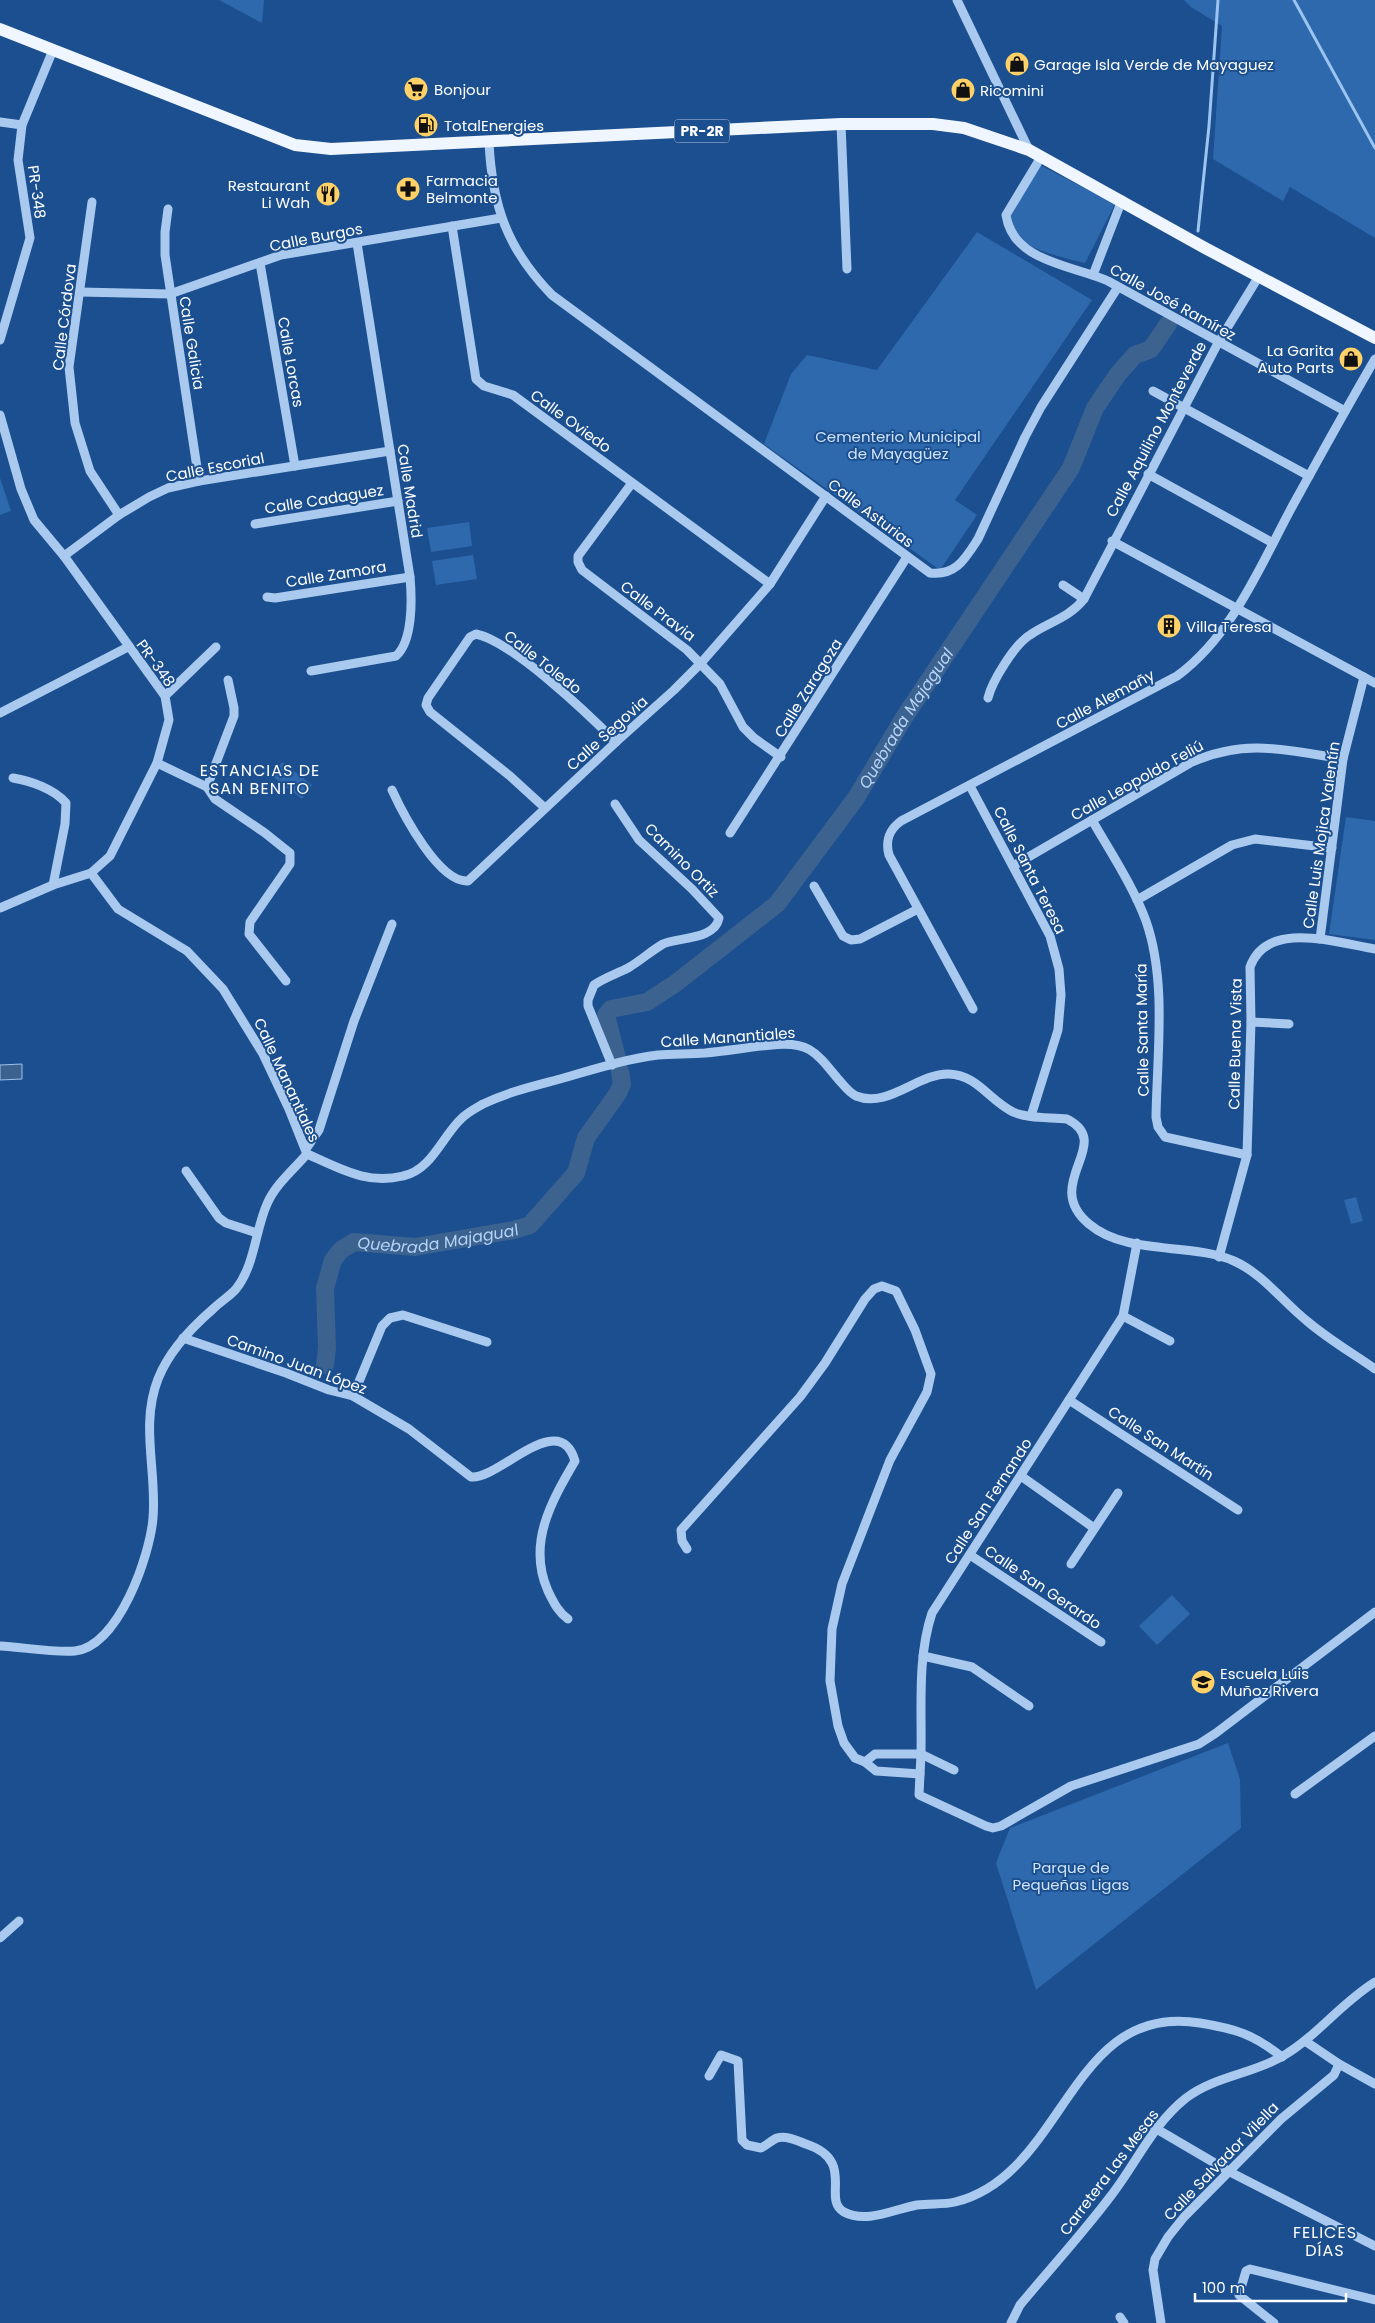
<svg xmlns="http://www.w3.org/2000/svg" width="1375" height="2323" viewBox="0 0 1375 2323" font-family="Poppins,sans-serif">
	<rect width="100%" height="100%" fill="#1b4f8f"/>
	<g fill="#2e69ad">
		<path d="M 219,0 L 264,0 L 262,23 Z"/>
		<path d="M 1184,0 L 1375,0 L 1375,238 L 1290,187 L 1283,201 L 1213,159 L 1222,26 L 1191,7 Z"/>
		<path d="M 1040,165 L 1115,204 L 1085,263 C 1065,258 1026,250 1014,232 C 1011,228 1011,221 1010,217 Z"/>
		<path d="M 977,232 L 1092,300 L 955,500 L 977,515 L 940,570 L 764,444 L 791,374 L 807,355 L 877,370 Z"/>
		<path d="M 0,478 L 11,511 L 0,515 Z"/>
		<path d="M 469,522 L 472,546 L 431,552 L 427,528 Z"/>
		<path d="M 473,555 L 477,579 L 436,585 L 432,561 Z"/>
		<path d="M 282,762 L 312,785 L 302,799 L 272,776 Z"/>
		<path d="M 1346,817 L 1375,821 L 1375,940 L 1329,934 Z"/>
		<path d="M 1356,1197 L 1363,1221 L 1351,1224 L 1344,1200 Z"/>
		<path d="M 1172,1595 L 1190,1614 L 1157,1645 L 1139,1626 Z"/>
		<path d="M 1228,1743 L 1240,1779 L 1241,1828 L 1036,1990 L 996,1863 L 1010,1828 Z"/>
	</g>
	<path fill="#3c6290" stroke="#9cc4f0" d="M 22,1064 L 22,1079 L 0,1080 L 0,1065 Z"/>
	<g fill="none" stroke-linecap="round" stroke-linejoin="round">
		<g stroke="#9cc4f0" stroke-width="3">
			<path d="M 1294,0 L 1375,148"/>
			<path d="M 1198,231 L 1209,126 L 1218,0"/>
		</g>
		<g stroke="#3c6290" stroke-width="18">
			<path id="s1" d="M 617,1058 L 606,1015 L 611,1009 L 647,1002 L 676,983 L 777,904 L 856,798 L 905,716 L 1071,468 L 1095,408 L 1118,374 L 1135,355 L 1151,349 L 1168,324"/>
			<path id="s2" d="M 325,1365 L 327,1348 L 325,1288 L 333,1260 L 341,1250 L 354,1242 L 415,1247 L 514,1230 L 530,1225 L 576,1173 L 586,1138 L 618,1093 L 622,1084 L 620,1071"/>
		</g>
		<g stroke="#a9c9ee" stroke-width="9">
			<path d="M 957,0 L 1029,150"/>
			<path d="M 0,122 L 22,125"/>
			<path d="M 841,124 L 847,269"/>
			<path d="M 489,142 C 492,205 507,249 552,295 L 930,573 C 956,576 965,559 978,539 L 1025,437 L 1041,407 L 1118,287"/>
			<path d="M 1041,157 L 1006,215 C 1013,262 1072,265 1108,281 L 1345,411"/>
			<path d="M 92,202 L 69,367 L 75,423 L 90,471 L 119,515"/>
			<path d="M 168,209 L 165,232 L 165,255 L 199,481"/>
			<path d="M 452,226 L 476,379 L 484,386 L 513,395 L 770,584"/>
			<path d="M 260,263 L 295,466"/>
			<path d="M 1093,275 L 1122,200"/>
			<path d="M 80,292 L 170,294 L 281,255 L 501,218"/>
			<path d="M 0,340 L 30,238 L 18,160 L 22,125 L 53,50"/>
			<path d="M 1153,391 L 1309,476"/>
			<path d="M 0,415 L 21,489 L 34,520 L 64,556 L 165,696 L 169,720 L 157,763 L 110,856 L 91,873 L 53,885 L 0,908"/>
			<path d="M 1148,474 L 1273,543"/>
			<path d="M 632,483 L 578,556 L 578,562 L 582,570 L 687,650 L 720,684 L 743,727 L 754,738 L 781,757"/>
			<path d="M 255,524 L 398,501"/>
			<path d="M 1112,541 L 1375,683"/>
			<path d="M 64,556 L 119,515 L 149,497 L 168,488 L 199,481 L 390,451"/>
			<path d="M 1063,585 L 1084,599"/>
			<path d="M 267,597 L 275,598 L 410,577"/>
			<path d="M 311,671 L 396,656 C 413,641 412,599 410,577 L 357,243"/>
			<path d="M 228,680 L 234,708 L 234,716 L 207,787 L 215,799 L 265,833 L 290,853 L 290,864 L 250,922 L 249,934 L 286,981"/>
			<path d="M 165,696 L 216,647"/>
			<path d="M 988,698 C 992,681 1015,644 1030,635 C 1049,622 1069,618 1084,599 L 1218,343 L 1259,276"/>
			<path d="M 0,713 L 128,647"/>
			<path d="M 157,763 L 207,787"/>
			<path d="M 13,778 C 31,781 54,789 66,803 L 65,824 L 53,885"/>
			<path d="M 970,786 L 1050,936 L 1059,969 L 1061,995 L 1058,1030 L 1031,1116"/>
			<path d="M 392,790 C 403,814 439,883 468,881 L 616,742 L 674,690 L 701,663 L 770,584 L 826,496"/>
			<path d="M 545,808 L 510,776 L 430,712 L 426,705 L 428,698 L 470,637 L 476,634 C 513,642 588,714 616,742"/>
			<path d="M 1092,820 C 1111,853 1133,886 1146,921 C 1167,981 1157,1054 1156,1117 L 1158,1127 L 1165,1137 L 1247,1155"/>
			<path d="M 730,833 L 907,557"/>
			<path d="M 1013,866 L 1190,763 C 1245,738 1286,750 1343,759"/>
			<path d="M 91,873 L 118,909 L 187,951 L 223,989 L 263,1054 L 289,1109 L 307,1154 C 340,1168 366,1185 403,1176 C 432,1170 442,1136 462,1118 C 468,1112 476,1108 483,1104 C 508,1092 534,1086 560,1079 C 592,1070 625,1059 658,1055 C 674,1054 690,1054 705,1053 C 727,1051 750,1047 772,1045 C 809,1041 816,1052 838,1079 C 844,1085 848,1092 856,1096 C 888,1109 918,1073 949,1074 C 977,1075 989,1100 1013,1112 C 1028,1119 1051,1117 1067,1119 C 1116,1144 1040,1183 1089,1224 C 1127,1256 1190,1242 1234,1261 C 1263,1274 1283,1302 1307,1321 C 1328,1339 1352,1353 1375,1369"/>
			<path d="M 814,886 L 843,936 L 851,940 L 860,939 L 918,909"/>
			<path d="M 1137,900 L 1232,845 L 1255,839 L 1332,848"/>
			<path d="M 1320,939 L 1343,759 L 1364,677"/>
			<path d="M 973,1009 L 889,855 C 885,840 889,830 901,821 L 1177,676 C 1233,635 1261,564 1293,505 C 1320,456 1347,407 1375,359"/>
			<path d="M 1251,1022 L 1289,1024"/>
			<path d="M 612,1065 L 588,1006 L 588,1000 L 594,985 C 604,978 616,974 628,968 C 640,961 651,951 663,944 C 678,937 715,940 719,918 L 692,889 L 639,840 L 615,804"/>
			<path d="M 306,1149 L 319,1130 L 354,1021 L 392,924"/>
			<path d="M 186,1171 L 219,1218 L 226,1223 L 257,1233"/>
			<path d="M 1219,1257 L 1247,1155 L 1251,1022 L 1250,967 C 1267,919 1337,943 1375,949"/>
			<path d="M 1123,1316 L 1170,1341"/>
			<path d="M 183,1338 L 286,1373 L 329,1390 L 353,1396 L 409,1429 L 471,1477 C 499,1480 559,1407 575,1461 C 551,1502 527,1544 548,1591 C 554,1603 558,1612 568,1619"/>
			<path d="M 353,1396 L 382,1326 L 390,1318 L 403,1315 L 487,1342"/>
			<path d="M 1069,1400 L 1238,1510"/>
			<path d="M 1021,1476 L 1094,1528"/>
			<path d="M 687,1549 L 682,1541 L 681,1530 L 800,1397 L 825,1363 L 865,1299 L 874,1289 L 882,1286 L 896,1291 L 915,1330 L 931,1374 L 927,1392 L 890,1460 L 842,1584 L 832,1629 L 830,1681 L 838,1726 L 844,1743 L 855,1758 L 865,1762 L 876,1771 L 920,1774"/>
			<path d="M 970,1555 L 1101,1642"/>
			<path d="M 1071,1564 L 1118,1493"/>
			<path d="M 0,1646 C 21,1647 56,1653 75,1651 C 119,1646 150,1555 153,1518 C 157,1471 140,1425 158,1379 C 169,1351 191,1328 213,1309 C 220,1302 230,1296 236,1289 C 255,1265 255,1231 267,1204 C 275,1185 293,1170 307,1154"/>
			<path d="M 923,1656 L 972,1667 L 1029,1706"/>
			<path d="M 865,1762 L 875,1754 L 921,1754 L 919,1795 L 986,1826 L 993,1828 L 1001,1826 L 1071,1786 L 1199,1744 L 1216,1733 L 1375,1612"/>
			<path d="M 954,1770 L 921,1754 C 922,1708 917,1658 932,1613 L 1123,1316 L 1137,1243"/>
			<path d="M 1295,1794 L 1375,1736"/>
			<path d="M 0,1938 L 19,1921"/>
			<path d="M 1305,2041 L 1339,2064 L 1375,2084"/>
			<path d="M 709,2076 L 721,2055 L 738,2061 L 742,2140 L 747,2145 L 761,2148 C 767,2145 772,2140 777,2138 C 786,2135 798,2141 806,2144 C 857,2161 821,2199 844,2212 C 866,2224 895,2209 917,2205 C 930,2203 943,2205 955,2202 C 1066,2175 1069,2001 1200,2023 C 1236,2029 1253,2034 1282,2057"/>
			<path d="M 1155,2128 L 1230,2172 L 1375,2246"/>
			<path d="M 1120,2317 L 1124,2323"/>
			<path d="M 1011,2323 L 1020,2305 C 1050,2269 1082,2234 1110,2197 C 1136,2164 1152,2125 1186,2098 C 1215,2076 1253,2074 1283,2056 C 1317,2036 1341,2003 1375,1982"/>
			<path d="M 1161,2323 L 1153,2270 L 1155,2259 L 1168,2237 L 1184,2217 L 1281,2119 L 1334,2075 L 1339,2064"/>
			<path d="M 1274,2323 L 1239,2295 L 1246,2271 L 1250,2269 L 1375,2300"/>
		</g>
		<path stroke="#f0f6ff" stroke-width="12" d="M 0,29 L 295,145 L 331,149 L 841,124 L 933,124 L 964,128 L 1029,150 L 1205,248 L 1375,338"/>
	</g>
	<defs>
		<symbol id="shop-disc" viewBox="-11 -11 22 22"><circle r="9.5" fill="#ffd166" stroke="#1b4f8f"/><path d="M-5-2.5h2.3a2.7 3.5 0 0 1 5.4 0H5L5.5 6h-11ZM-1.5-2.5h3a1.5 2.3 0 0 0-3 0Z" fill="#111"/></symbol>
		<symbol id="supermarket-disc" viewBox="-11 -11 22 22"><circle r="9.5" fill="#ffd166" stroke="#1b4f8f"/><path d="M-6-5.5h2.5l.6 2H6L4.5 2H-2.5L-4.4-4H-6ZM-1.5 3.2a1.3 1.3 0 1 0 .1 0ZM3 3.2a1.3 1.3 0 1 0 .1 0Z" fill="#111"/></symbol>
		<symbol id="fuel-disc" viewBox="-11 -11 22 22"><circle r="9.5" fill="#ffd166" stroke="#1b4f8f"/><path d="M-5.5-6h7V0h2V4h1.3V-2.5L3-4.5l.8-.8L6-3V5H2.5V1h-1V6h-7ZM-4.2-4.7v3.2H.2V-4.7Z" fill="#111"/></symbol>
		<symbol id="pharmacy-disc" viewBox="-11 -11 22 22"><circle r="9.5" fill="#ffd166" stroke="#1b4f8f"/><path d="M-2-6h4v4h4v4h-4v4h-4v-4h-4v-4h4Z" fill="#111"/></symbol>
		<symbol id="restaurant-disc" viewBox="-11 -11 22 22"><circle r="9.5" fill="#ffd166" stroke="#1b4f8f"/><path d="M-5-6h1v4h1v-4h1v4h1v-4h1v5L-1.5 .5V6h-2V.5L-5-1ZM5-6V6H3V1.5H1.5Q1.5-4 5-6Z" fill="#111"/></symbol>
		<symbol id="building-disc" viewBox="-11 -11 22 22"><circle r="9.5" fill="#ffd166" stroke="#1b4f8f"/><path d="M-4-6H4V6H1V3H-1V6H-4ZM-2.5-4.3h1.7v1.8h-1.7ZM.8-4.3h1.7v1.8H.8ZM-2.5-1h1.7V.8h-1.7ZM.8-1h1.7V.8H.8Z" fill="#111"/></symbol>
		<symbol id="school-disc" viewBox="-11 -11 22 22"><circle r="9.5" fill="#ffd166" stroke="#1b4f8f"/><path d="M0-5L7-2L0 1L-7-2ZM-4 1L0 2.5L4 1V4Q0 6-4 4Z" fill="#111"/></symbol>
	</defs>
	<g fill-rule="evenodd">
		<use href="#shop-disc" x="1003" y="50" width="28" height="28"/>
		<use href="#supermarket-disc" x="402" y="75" width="28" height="28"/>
		<use href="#shop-disc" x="949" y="76" width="28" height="28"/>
		<use href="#fuel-disc" x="412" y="111" width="28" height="28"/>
		<use href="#pharmacy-disc" x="394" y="175" width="28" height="28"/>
		<use href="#restaurant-disc" x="314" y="180" width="28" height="28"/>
		<use href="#shop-disc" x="1337" y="345" width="28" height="28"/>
		<use href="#building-disc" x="1155" y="612" width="28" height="28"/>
		<use href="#school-disc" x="1189" y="1668" width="28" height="28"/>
	</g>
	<g text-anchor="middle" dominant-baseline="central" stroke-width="4" stroke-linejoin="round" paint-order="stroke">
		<rect fill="#1b4f8f" stroke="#bbcadd" stroke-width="1" x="674.5" y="119.5" width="55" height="23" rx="4"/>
		<g font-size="14" font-weight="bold" fill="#fff">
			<text x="702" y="131">PR-2R</text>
		</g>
		<g font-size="15" fill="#fff" stroke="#1b4f8f" text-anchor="start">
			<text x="1034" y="64">Garage Isla Verde de Mayaguez</text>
			<text x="434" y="89">Bonjour</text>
			<text x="980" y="90">Ricomini</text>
			<text x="444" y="125">TotalEnergies</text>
			<text x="426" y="180">Farmacia<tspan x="426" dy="17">Belmonte</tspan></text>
			<text x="310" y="185" text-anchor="end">Restaurant<tspan x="310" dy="17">Li Wah</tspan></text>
			<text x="1334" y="350" text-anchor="end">La Garita<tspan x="1334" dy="17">Auto Parts</tspan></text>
			<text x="1186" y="626">Villa Teresa</text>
			<text x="1220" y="1673">Escuela Luis<tspan x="1220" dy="17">Muñoz Rivera</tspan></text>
		</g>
		<g font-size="15" fill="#fff" stroke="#1b4f8f">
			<text transform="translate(37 192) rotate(82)">PR-348</text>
			<text transform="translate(316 237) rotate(-11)">Calle Burgos</text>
			<text transform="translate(1173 302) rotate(29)">Calle José Ramírez</text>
			<text transform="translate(64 317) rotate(-83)">Calle Córdova</text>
			<text transform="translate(192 343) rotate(81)">Calle Galicia</text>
			<text transform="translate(291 362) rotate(80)">Calle Lorcas</text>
			<text transform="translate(571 421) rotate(36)">Calle Oviedo</text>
			<text transform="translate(1156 429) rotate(-62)">Calle Aquilino Monteverde</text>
			<text transform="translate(215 467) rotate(-11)">Calle Escorial</text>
			<text transform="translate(410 491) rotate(81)">Calle Madrid</text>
			<text transform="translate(324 499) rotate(-9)">Calle Cadaguez</text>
			<text transform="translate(871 513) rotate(37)">Calle Asturias</text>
			<text transform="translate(336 574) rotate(-9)">Calle Zamora</text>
			<text transform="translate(658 611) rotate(37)">Calle Pravia</text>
			<text transform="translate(543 662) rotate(38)">Calle Toledo</text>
			<text transform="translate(156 663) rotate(54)">PR-348</text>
			<text transform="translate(808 688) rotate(-58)">Calle Zaragoza</text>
			<text transform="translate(1105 699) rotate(-28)">Calle Alemañy</text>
			<text transform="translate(607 733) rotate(-42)">Calle Segovia</text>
			<text transform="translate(1137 780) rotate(-29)">Calle Leopoldo Feliú</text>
			<text transform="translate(1321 835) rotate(-82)">Calle Luis Mojica Valentín</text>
			<text transform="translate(682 860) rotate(45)">Camino Ortiz</text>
			<text transform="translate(1030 870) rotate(63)">Calle Santa Teresa</text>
			<text transform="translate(1142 1030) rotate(-91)">Calle Santa María</text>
			<text transform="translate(728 1037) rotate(-4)">Calle Manantiales</text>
			<text transform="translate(1235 1044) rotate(-89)">Calle Buena Vista</text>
			<text transform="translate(287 1080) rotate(65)">Calle Manantiales</text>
			<text transform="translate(297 1364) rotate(20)">Camino Juan López</text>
			<text transform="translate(1161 1443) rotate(33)">Calle San Martín</text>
			<text transform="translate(988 1501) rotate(-57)">Calle San Fernando</text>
			<text transform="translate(1043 1587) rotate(34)">Calle San Gerardo</text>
			<text transform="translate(1221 2161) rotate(-46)">Calle Salvador Vilella</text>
			<text transform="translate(1109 2172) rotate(-53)">Carretera Las Mesas</text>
		</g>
		<g font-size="15" fill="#cfe3fa" stroke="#1b4f8f">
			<text x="898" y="436">Cementerio Municipal<tspan x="898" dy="17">de Mayagüez</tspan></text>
			<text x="1071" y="1867">Parque de<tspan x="1071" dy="17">Pequeñas Ligas</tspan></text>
		</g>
		<g font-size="16" font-style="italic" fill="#b5d3f5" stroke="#1b4f8f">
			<text stroke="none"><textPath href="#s1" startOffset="478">Quebrada Majagual</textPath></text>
			<text stroke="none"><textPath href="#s2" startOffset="219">Quebrada Majagual</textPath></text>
		</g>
		<g font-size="16" letter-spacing="1" fill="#fff" stroke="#1b4f8f">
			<text x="260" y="770">ESTANCIAS DE<tspan x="260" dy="18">SAN BENITO</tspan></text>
			<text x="1325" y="2232">FELICES<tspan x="1325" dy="18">DÍAS</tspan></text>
		</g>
	</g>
	<path d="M1195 2293v8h151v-8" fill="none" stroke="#ffffff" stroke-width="2.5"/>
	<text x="1202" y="2293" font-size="15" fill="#ffffff" stroke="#1b4f8f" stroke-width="4" paint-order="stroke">100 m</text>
</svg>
